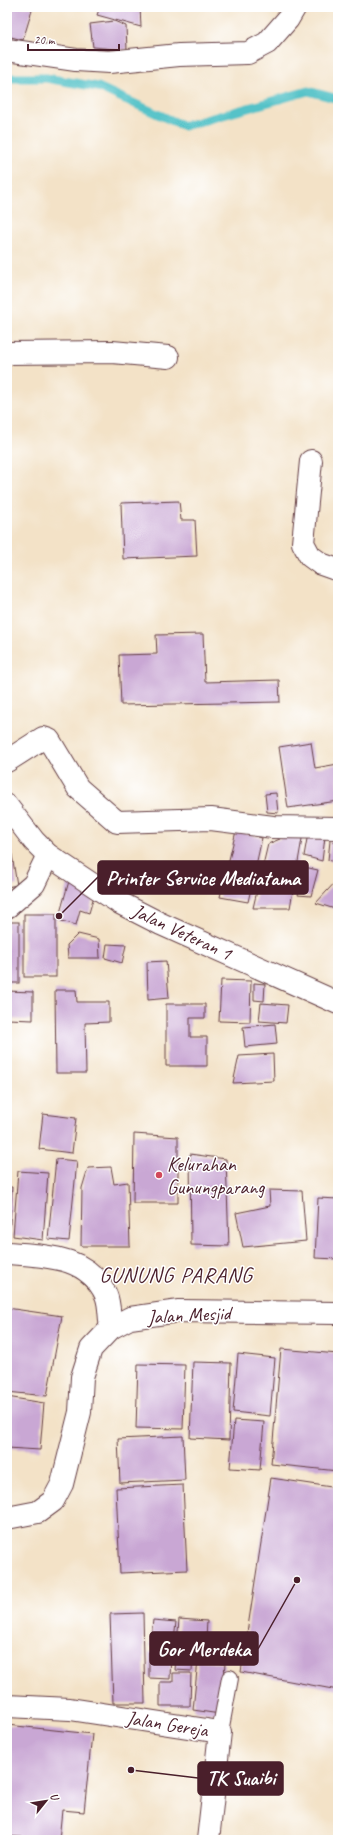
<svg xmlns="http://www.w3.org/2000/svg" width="345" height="1847" viewBox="0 0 345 1847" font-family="Caveat,sans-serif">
	<rect width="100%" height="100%" fill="#fff"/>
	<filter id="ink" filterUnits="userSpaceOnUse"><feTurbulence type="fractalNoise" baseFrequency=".025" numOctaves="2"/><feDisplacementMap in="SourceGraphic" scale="8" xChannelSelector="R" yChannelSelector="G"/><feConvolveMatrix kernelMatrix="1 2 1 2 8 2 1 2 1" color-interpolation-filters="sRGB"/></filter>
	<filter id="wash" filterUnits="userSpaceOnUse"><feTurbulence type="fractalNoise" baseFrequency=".012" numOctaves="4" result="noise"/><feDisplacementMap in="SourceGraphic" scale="16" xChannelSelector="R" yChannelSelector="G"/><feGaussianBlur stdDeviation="0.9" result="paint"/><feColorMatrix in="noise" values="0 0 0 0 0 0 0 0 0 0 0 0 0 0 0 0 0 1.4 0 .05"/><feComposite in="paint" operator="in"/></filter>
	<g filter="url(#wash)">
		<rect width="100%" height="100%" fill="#f3e2c7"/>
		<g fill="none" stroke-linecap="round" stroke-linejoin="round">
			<path stroke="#54c2c8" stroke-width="9" d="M 7,78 L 46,78 L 98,87 L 184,126 L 308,91 L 338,99"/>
		</g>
		<g id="blocks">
			<g fill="#c9a7d4">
				<path d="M 7,7 L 33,7 L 23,40 L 7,36 Z"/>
				<path d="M 100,7 L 140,7 L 141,27 L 97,15 Z"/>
				<path d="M 114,21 L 126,26 L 127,50 L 93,47 L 90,24 Z"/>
				<path d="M 179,501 L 181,520 L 195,520 L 197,556 L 123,559 L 121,503 Z"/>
				<path d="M 203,634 L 205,682 L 279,680 L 280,702 L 121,705 L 119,655 L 157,654 L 156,635 Z"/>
				<path d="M 311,742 L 315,768 L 338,764 L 338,801 L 288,808 L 279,747 Z"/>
				<path d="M 276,793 L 278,813 L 267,812 L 265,794 Z"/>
				<path d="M 236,831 L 262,838 L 248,902 L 220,897 Z"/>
				<path d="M 282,831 L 303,833 L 290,908 L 253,908 L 268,844 L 280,839 Z"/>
				<path d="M 308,833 L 325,837 L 322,861 L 304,856 Z"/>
				<path d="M 330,841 L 338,844 L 338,863 L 328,860 Z"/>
				<path d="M 7,843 L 10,843 L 17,885 L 7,887 Z"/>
				<path d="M 304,867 L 318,870 L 311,896 L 298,895 Z"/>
				<path d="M 338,879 L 338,910 L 316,903 Z"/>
				<path d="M 69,881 L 96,889 L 89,913 L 80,910 L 76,925 L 58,920 Z"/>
				<rect x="24" y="914" width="32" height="63"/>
				<rect x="7" y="922" width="12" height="61"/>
				<path d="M 78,934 L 99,939 L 100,958 L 68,958 L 67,945 Z"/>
				<path d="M 107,944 L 126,945 L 122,963 L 105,958 Z"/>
				<path d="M 166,961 L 169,998 L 148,1000 L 147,962 Z"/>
				<path d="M 221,980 L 251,981 L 250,1022 L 219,1021 Z"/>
				<path d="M 254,983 L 265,984 L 264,1001 L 254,1000 Z"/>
				<path d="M 55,990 L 76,990 L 77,1002 L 109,1002 L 109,1022 L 85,1023 L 86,1073 L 56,1073 Z"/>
				<path d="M 7,991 L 33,992 L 33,1020 L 7,1019 Z"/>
				<path d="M 261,1003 L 288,1005 L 286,1023 L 259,1021 Z"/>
				<path d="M 166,1004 L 205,1004 L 205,1018 L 190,1018 L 190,1037 L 207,1037 L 207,1066 L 166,1066 Z"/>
				<path d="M 275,1024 L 277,1044 L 245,1047 L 243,1027 Z"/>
				<path d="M 273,1054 L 274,1081 L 233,1083 L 239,1056 Z"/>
				<path d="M 43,1114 L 76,1118 L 72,1153 L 39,1149 Z"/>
				<path d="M 134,1134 L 178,1137 L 178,1203 L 133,1203 Z"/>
				<path d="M 190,1154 L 226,1159 L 229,1246 L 191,1245 Z"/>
				<path d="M 56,1159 L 77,1161 L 69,1241 L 48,1239 Z"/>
				<path d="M 111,1167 L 114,1184 L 128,1182 L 130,1246 L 81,1246 L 82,1188 L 88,1168 Z"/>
				<path d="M 18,1171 L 48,1173 L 43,1240 L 13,1236 Z"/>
				<path d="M 7,1187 L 12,1187 L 9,1237 L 7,1237 Z"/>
				<path d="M 269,1190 L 302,1191 L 306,1241 L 243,1247 L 236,1213 L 270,1206 Z"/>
				<path d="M 318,1198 L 338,1199 L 338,1259 L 315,1258 Z"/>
				<path d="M 7,1308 L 62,1316 L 47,1396 L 7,1392 Z"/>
				<path d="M 281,1349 L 338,1354 L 338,1471 L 271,1464 Z"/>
				<path d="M 238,1354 L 275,1358 L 270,1416 L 233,1412 Z"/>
				<path d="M 193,1362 L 231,1363 L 229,1440 L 190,1438 Z"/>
				<path d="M 138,1364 L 185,1365 L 183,1429 L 136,1428 Z"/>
				<path d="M 7,1397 L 44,1403 L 40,1450 L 7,1448 Z"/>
				<path d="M 234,1420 L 264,1422 L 260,1470 L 230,1468 Z"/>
				<path d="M 183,1436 L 185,1480 L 120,1483 L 118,1439 Z"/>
				<path d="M 271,1478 L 338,1488 L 338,1690 L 241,1672 Z"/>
				<path d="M 183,1485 L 187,1570 L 120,1573 L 116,1488 Z"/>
				<path d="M 143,1613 L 145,1703 L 113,1703 L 110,1614 Z"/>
				<path d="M 179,1619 L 207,1621 L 205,1656 L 193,1655 L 192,1671 L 175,1670 Z"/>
				<path d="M 153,1620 L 176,1622 L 173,1648 L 150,1646 Z"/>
				<path d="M 149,1652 L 171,1653 L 170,1679 L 149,1678 Z"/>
				<path d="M 198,1660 L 225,1664 L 220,1714 L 193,1710 Z"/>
				<path d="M 173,1673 L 191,1673 L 190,1706 L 160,1706 L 160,1682 L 173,1682 Z"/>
				<path d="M 7,1725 L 92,1734 L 84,1812 L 62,1810 L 59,1840 L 7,1836 Z"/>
			</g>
		</g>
	</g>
	<g filter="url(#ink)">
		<use href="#blocks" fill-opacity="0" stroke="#633c42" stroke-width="1"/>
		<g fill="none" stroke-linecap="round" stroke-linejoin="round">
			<defs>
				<path id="lane" d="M 220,1732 L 230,1678"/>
				<g id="street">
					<path d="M 7,50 L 76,60 L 109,62 L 179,55 L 248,53 L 267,43 L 288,19 L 295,7"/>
					<path d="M 7,353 L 112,352 L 168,357"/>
					<path d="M 311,461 L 303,543 L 310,556 L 321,564 L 338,570"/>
					<path d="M 7,761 L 43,738 L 49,740 L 78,788 L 117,822 L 211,819 L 273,827 L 338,828"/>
					<path d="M 7,907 L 34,884 L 48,855"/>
					<path d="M 7,1253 C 45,1256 88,1255 106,1295 C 110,1304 109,1318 111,1328"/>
					<path d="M 7,1706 L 70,1709 L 220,1732 L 208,1840"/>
				</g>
				<g id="secondary">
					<path d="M 7,806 L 34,841 L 48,855 L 120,903 L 161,924 L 338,1003"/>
					<path d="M 7,1518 L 38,1512 L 53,1501 L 62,1484 L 80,1412 L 82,1377 L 91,1349 L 111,1328 L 130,1318 L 179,1311 L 338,1313"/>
				</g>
			</defs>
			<use href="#lane" stroke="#633c42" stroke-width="18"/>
			<use href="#street" stroke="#633c42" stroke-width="24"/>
			<use href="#secondary" stroke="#633c42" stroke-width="24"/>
			<use href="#lane" stroke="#fff" stroke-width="16"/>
			<use href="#street" stroke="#fff" stroke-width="22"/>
			<use href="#secondary" stroke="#fff" stroke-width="22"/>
		</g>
	</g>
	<circle fill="#d1495b" stroke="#fff" stroke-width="1.5" cx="159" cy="1175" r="4"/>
	<g text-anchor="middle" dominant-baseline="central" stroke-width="3" stroke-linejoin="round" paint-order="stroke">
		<g font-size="20" fill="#4a1f2b" stroke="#fff">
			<text transform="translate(182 932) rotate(25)">Jalan Veteran 1</text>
			<text transform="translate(189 1315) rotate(-3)">Jalan Mesjid</text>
			<text transform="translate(167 1724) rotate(9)">Jalan Gereja</text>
		</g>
		<g font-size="20" fill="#4a1f2b" stroke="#fff" text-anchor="start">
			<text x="167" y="1164">Kelurahan<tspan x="167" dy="23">Gunungparang</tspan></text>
		</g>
		<g font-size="22" letter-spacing="1" fill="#4a1f2b" stroke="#fff">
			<text x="176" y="1275">GUNUNG PARANG</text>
		</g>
	</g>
	<path fill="none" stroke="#4a1f2b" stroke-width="1.5" d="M59 916L98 877M297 1580L258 1649M131 1770L198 1778"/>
	<g fill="#4a1f2b" stroke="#fff" stroke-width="1.5">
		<circle cx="59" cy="916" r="4"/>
		<circle cx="297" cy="1580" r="4"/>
		<circle cx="131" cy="1770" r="4"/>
	</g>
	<g fill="#4a1f2b" stroke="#4a1f2b" stroke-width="1.5">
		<rect x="98" y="861" width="210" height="33" rx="4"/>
		<rect x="150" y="1632" width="108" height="33" rx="4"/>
		<rect x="198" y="1762" width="85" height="33" rx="4"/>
	</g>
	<g font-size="21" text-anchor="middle" font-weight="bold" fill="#fff">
		<text x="203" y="885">Printer Service Mediatama</text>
		<text x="204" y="1656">Gor Merdeka</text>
		<text x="241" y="1785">TK Suaibi</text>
	</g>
	<rect width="345" height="1847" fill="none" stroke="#fff" stroke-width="24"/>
	<g transform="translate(46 1801) rotate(60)" stroke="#ffffff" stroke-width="3" paint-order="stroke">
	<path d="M0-3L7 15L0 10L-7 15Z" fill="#4a1f2b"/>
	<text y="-6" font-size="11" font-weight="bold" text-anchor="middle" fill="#4a1f2b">U</text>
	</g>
	<path d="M28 44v6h91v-6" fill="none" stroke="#4a1f2b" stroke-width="2"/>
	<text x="34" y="44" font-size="12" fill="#4a1f2b" stroke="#ffffff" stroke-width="3" paint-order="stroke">20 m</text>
</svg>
